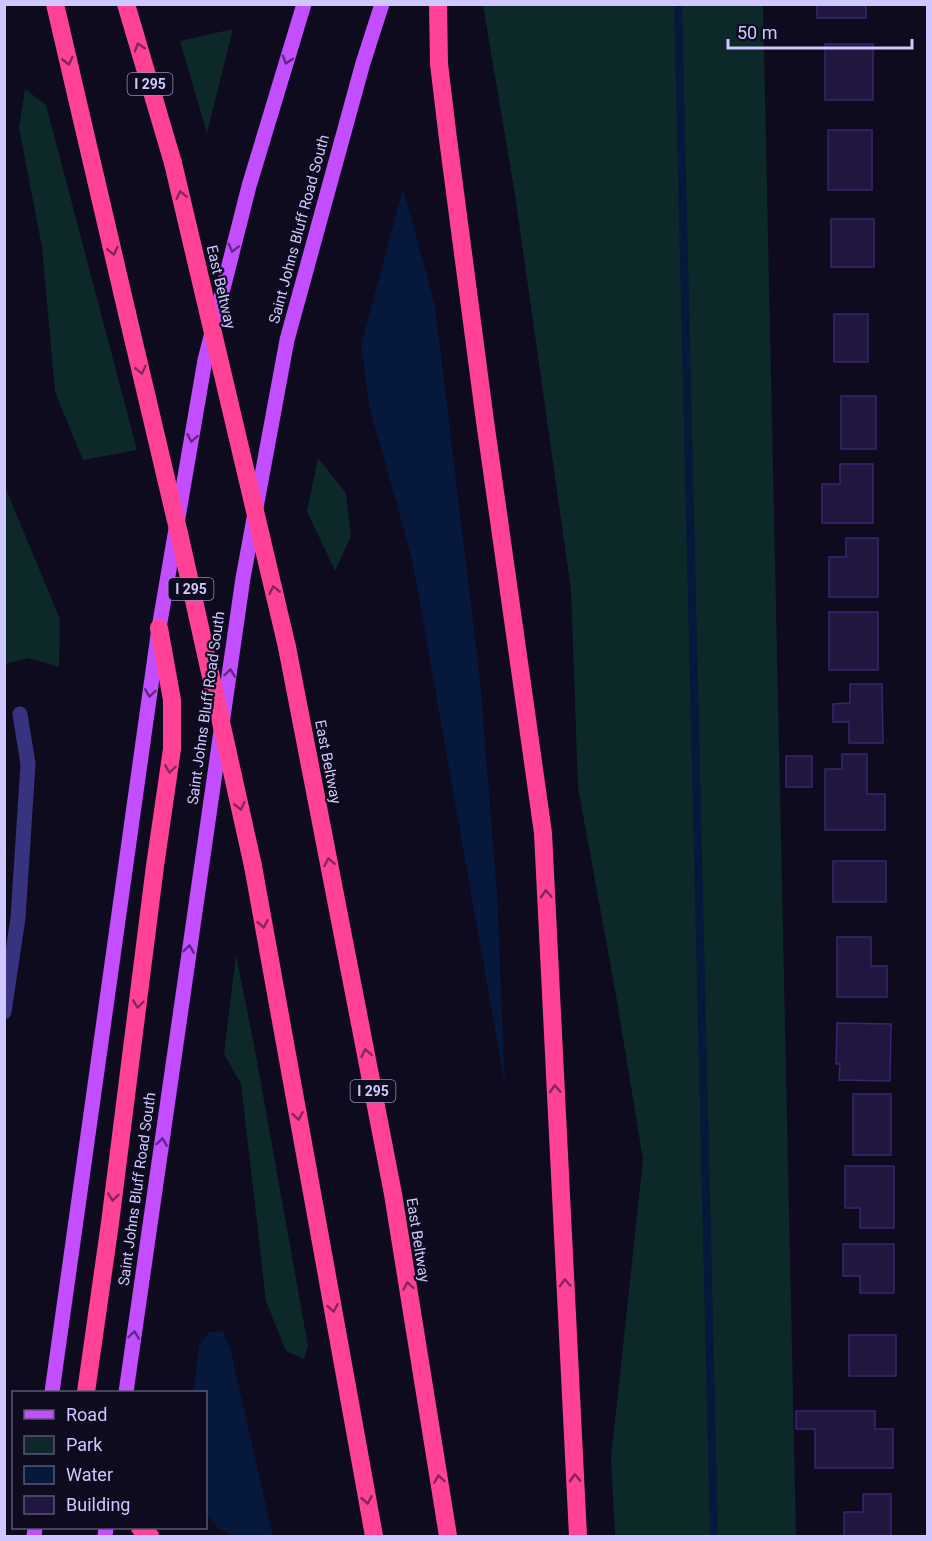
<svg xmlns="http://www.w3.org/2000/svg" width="932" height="1541" viewBox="0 0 932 1541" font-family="Roboto,sans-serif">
	<rect width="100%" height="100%" fill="#0e0b1e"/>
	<g fill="#0d2828">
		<path d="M 483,5 L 763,5 L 796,1536 L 615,1536 L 611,1458 L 643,1160 L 617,1001 L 578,787 L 571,590 L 516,201 Z"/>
		<path d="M 233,29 L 207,133 L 180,41 Z"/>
		<path d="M 25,89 L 46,105 L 137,450 L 83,460 L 55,392 L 42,247 L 19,128 Z"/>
		<path d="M 318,458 L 346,493 L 351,536 L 335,571 L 307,511 Z"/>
		<path d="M 5,487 L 60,619 L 59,667 L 28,658 L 5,664 Z"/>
		<path d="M 236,955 L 255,1050 L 308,1346 L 304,1359 L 286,1351 L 266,1301 L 241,1084 L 224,1054 Z"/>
	</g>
	<g fill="#06183b">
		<path d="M 403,188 L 435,306 L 480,680 L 497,893 L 505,1086 L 412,558 L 370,409 L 361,346 Z"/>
		<path d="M 223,1331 L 230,1348 L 273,1536 L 233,1536 L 218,1528 L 206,1515 L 206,1392 L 194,1392 L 199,1346 L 209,1332 Z"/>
	</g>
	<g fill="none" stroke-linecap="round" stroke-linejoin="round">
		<path stroke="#06183b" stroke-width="8" d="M 678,4 L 714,1536"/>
	</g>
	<g fill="#201640" stroke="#37266d" stroke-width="1.5">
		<rect x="817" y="4" width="49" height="14"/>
		<rect x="825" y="44" width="48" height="56"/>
		<rect x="828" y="130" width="44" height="60"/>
		<rect x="831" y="219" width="43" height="48"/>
		<rect x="834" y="314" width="34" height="48"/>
		<rect x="841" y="396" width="35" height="53"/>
		<path d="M 840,464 L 873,464 L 873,523 L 822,523 L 822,484 L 840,484 Z"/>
		<path d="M 846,538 L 878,538 L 878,597 L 829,597 L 829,557 L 846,557 Z"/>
		<rect x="829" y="612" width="49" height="58"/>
		<path d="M 850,684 L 882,684 L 883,743 L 849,743 L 849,722 L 833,722 L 833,704 L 850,703 Z"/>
		<path d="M 842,754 L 867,754 L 867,794 L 885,794 L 885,830 L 825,830 L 825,769 L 842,769 Z"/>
		<rect x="786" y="756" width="26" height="31"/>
		<rect x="833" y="861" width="53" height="41"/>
		<path d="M 837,937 L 871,937 L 871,966 L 887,966 L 887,997 L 837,997 Z"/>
		<path d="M 837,1023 L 891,1024 L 890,1081 L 839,1080 L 840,1064 L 836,1064 Z"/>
		<rect x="853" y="1094" width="38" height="61"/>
		<path d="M 845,1166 L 894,1166 L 894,1228 L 860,1228 L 860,1208 L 845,1208 Z"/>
		<path d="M 843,1244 L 894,1244 L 894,1293 L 860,1293 L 860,1276 L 843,1276 Z"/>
		<rect x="849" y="1335" width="47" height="41"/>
		<path d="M 796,1411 L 875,1411 L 875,1429 L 893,1429 L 893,1468 L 815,1468 L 815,1429 L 796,1429 Z"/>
		<path d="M 863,1494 L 891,1494 L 891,1536 L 844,1536 L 844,1512 L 863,1512 Z"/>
	</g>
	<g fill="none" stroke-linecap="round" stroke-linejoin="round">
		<path stroke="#38337f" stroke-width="15" d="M 4,1012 L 18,918 L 28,764 L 20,714"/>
		<g stroke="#c34eff" stroke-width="15">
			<path d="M 52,1392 L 159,628 L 205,360 L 249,186 L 304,4"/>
			<path d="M 126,1392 L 243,578 L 287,340 L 363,63 L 382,4"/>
			<path d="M 34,1536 L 35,1528"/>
			<path d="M 105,1536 L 106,1528"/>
		</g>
		<g stroke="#ff4296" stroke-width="18">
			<path d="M 55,4 L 127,313"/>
			<path d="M 126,4 L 173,163"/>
			<path d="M 438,4 L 439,64 L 448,139 L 485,421 L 543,833 L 578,1536"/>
			<path d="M 287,647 L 393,1194 L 448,1536"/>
			<path d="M 253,866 L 374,1536"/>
			<path d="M 86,1392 L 110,1223 L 155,866 L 172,749 L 172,700 L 159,628"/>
			<path d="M 140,1528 L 150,1536"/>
		</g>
		<g stroke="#ff4296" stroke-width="18">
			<path d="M 173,163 L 287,647"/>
			<path d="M 127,313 L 181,542 L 253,866"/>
		</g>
	</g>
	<defs><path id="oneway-chevron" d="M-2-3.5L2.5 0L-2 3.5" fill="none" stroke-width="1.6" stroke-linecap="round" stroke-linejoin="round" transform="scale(1.5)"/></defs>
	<g stroke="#86265a">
		<use href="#oneway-chevron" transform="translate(139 47) rotate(-107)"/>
		<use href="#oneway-chevron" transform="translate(68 61) rotate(77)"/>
		<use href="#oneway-chevron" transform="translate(181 195) rotate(-103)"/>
		<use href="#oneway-chevron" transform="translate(113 251) rotate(77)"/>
		<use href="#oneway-chevron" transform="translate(141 370) rotate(77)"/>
		<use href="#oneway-chevron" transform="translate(274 590) rotate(-103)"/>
		<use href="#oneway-chevron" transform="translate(170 769) rotate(98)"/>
		<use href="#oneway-chevron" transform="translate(240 806) rotate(77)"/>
		<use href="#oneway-chevron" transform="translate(329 862) rotate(-101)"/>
		<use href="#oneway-chevron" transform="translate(546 894) rotate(-93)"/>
		<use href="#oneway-chevron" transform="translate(263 924) rotate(80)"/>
		<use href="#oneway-chevron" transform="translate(138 1004) rotate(97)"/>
		<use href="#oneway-chevron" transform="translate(366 1053) rotate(-101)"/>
		<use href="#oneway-chevron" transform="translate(555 1089) rotate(-93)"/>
		<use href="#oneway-chevron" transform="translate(298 1116) rotate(80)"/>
		<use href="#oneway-chevron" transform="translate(113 1197) rotate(97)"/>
		<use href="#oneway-chevron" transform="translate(565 1283) rotate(-93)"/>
		<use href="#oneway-chevron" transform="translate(408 1286) rotate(-99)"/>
		<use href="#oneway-chevron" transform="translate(333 1308) rotate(80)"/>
		<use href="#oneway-chevron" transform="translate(575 1478) rotate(-93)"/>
		<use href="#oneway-chevron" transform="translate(439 1479) rotate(-99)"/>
		<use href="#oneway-chevron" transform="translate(367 1500) rotate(80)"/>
	</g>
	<g stroke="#5f2983">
		<use href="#oneway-chevron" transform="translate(287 60) rotate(107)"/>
		<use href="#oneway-chevron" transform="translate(233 248) rotate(104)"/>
		<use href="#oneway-chevron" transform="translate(192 438) rotate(100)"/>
		<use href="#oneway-chevron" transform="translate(230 673) rotate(-82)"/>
		<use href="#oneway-chevron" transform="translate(150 693) rotate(98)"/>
		<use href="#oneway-chevron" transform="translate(189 949) rotate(-82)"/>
		<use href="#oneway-chevron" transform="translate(162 1142) rotate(-82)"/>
		<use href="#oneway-chevron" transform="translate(134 1335) rotate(-82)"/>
	</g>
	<g text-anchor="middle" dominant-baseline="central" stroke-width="4.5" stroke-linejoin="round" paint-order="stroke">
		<g fill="#0e0b1e" stroke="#958fbc" stroke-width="1.5">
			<rect x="127.5" y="73" width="45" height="22" rx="4.5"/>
			<rect x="168.5" y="578" width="45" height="22" rx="4.5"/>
			<rect x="350.5" y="1080" width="45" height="22" rx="4.5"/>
		</g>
		<g font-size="14" font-weight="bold" fill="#cfc7ff">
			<text x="150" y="84">I 295</text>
			<text x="191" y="589">I 295</text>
			<text x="373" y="1091">I 295</text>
		</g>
		<g font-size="15" fill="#cfc7ff" stroke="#0e0b1e">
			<text transform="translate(299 229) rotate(-75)">Saint Johns Bluff Road South</text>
			<text transform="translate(221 287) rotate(77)">East Beltway</text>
			<text transform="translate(206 708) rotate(-82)">Saint Johns Bluff Road South</text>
			<text transform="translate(328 762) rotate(79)">East Beltway</text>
			<text transform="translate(137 1189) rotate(-82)">Saint Johns Bluff Road South</text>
			<text transform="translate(418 1240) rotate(81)">East Beltway</text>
		</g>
	</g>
	<rect width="932" height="1541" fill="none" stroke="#cfc7ff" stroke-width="12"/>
	<rect x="12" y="1391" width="195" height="138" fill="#0e0b1e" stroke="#5b5678" stroke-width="1.5"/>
	<rect x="24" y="1410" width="30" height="9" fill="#c34eff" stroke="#5b5678" stroke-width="1.5"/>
	<text x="66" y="1421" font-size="18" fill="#cfc7ff">Road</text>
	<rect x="24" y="1436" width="30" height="18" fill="#0d2828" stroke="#5b5678" stroke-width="1.5"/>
	<text x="66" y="1451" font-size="18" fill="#cfc7ff">Park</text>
	<rect x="24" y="1466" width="30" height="18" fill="#06183b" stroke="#5b5678" stroke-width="1.5"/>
	<text x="66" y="1481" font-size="18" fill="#cfc7ff">Water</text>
	<rect x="24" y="1496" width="30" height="18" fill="#201640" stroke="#5b5678" stroke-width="1.5"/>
	<text x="66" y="1511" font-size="18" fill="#cfc7ff">Building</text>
	<path d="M728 39v9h184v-9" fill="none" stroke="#cfc7ff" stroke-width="3"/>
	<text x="737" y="39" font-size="18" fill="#cfc7ff" stroke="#0e0b1e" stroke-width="4.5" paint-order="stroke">50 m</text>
</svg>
